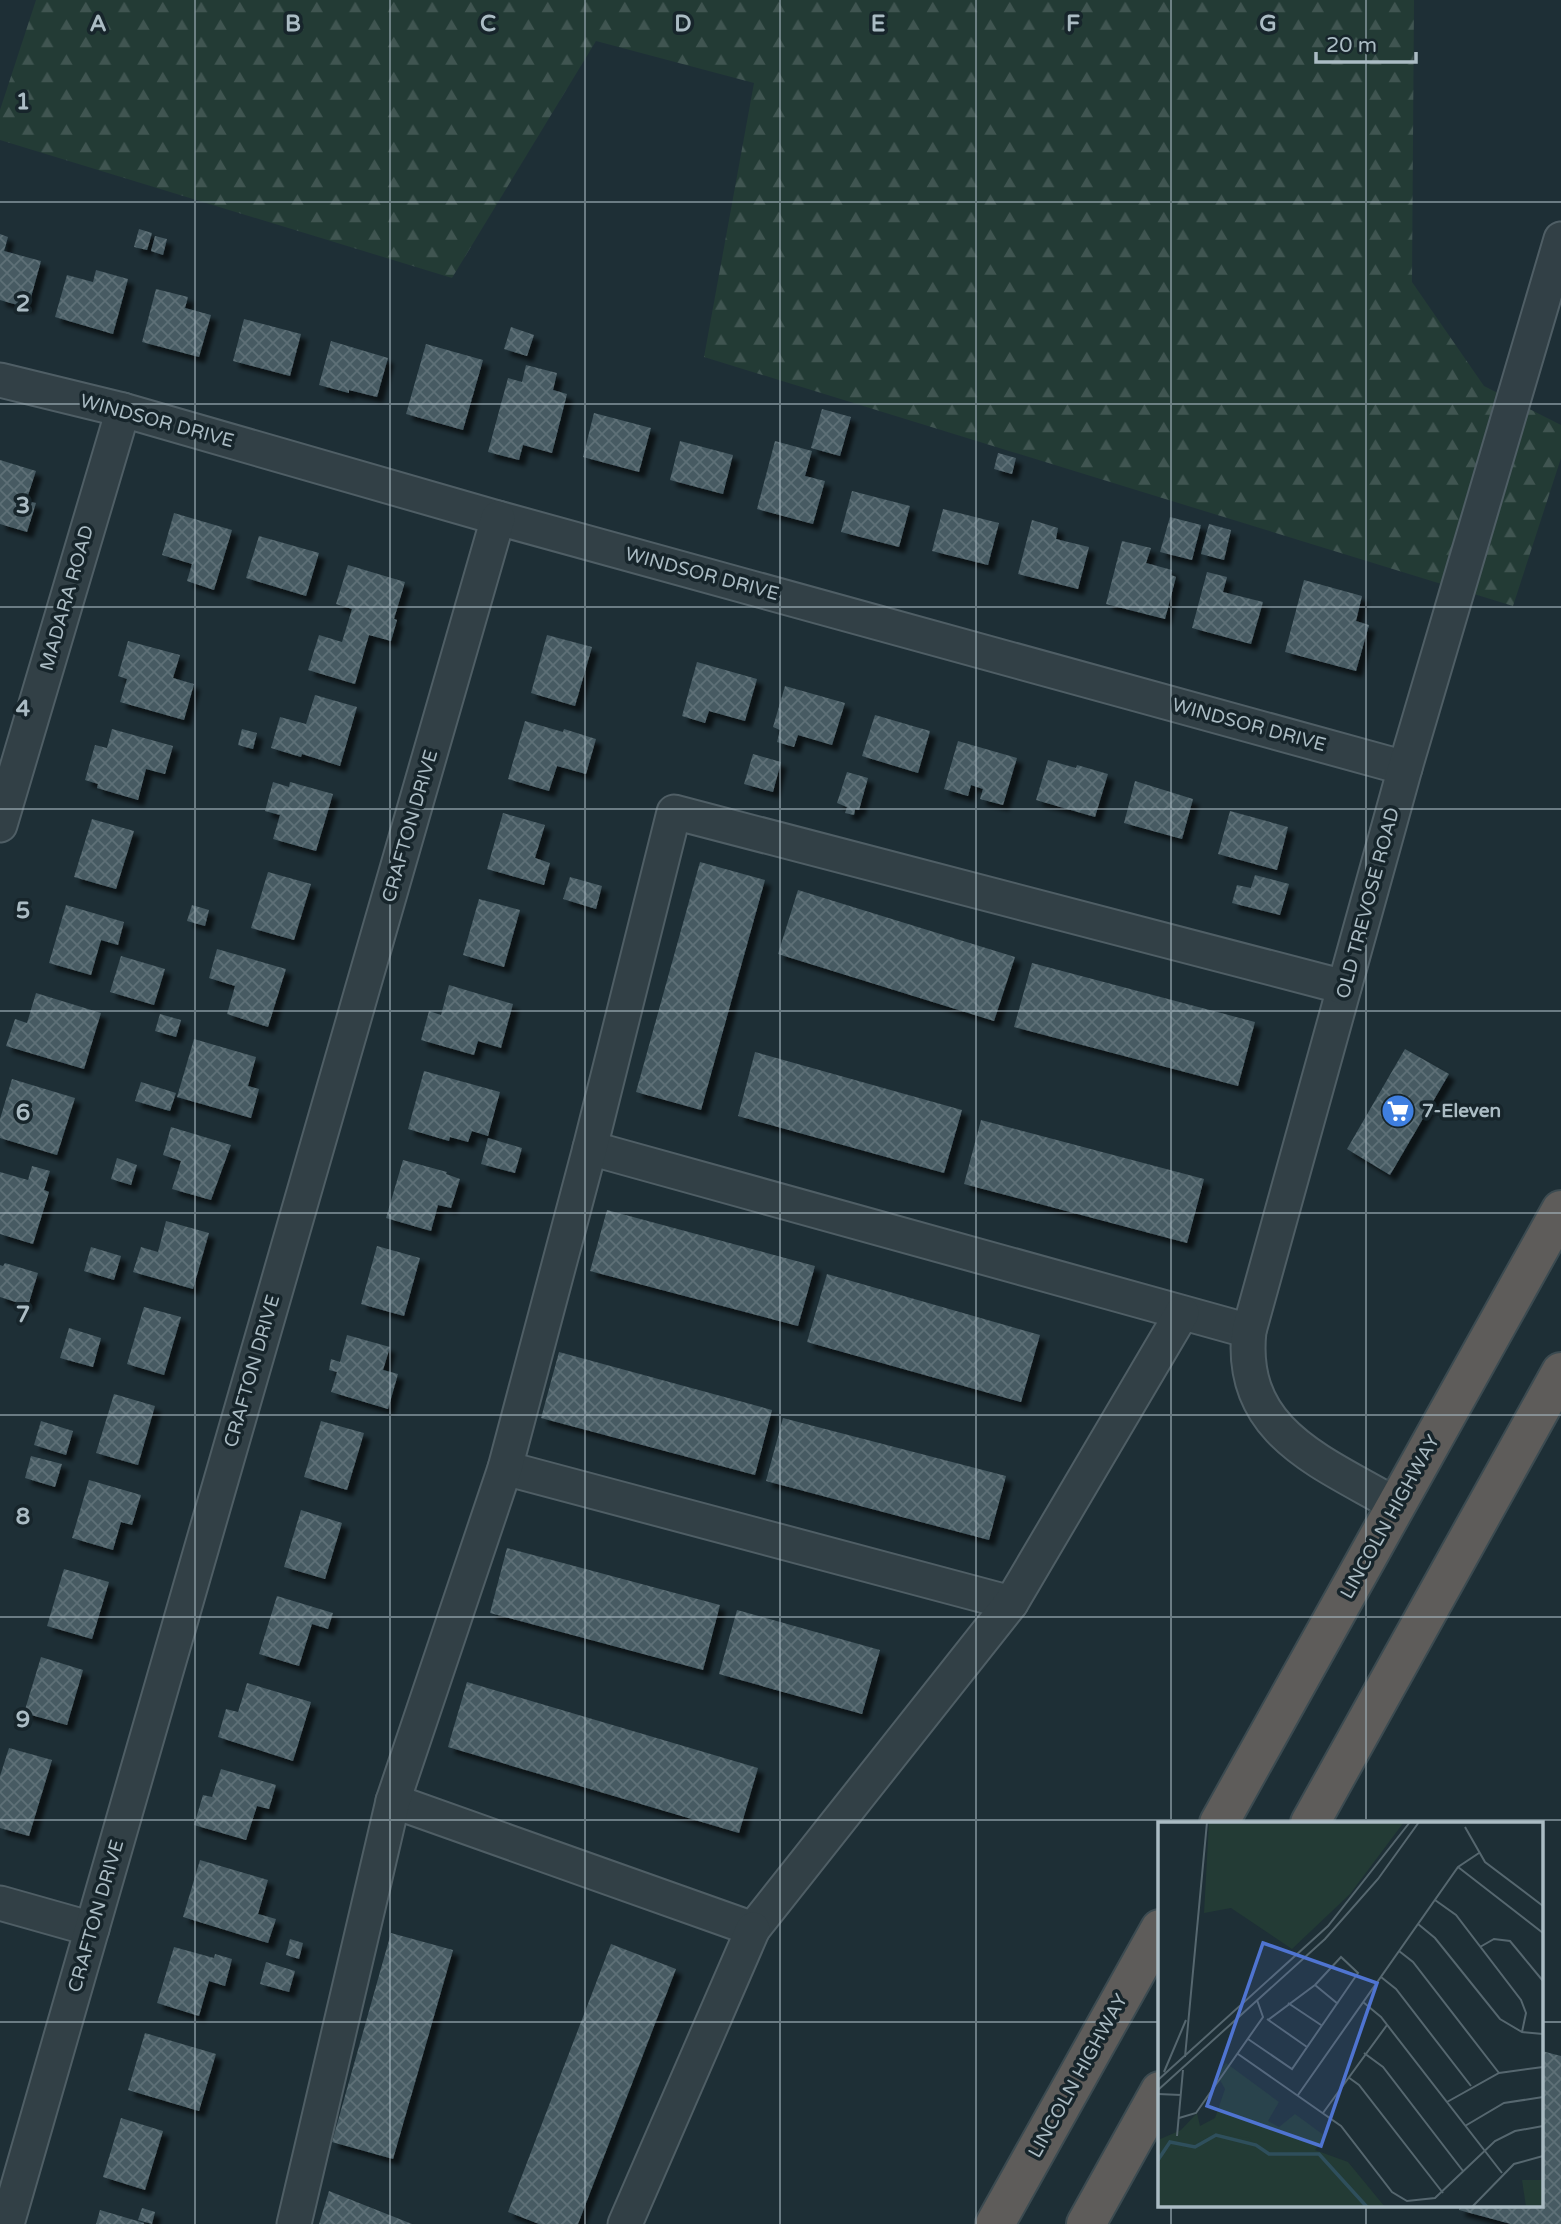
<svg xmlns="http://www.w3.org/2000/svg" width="1561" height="2224" viewBox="0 0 1561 2224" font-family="'Varela Round',sans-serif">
	<defs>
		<pattern id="forest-firs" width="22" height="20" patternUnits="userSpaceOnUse" patternTransform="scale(1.75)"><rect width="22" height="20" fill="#233b35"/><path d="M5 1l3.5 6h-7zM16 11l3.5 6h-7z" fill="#405551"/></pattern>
		<pattern id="building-cross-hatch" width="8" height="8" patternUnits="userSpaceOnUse" patternTransform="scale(1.75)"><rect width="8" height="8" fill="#465a62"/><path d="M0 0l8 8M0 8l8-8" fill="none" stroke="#5e7077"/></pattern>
		<filter id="shadow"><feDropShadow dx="6" dy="6" stdDeviation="2" flood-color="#0009"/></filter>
	</defs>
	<rect width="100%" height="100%" fill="#1e2f36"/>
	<path fill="url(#forest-firs)" d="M 36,0 L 1414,0 L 1412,282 L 1484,386 L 1561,425 L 1561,458 L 1513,606 L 704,357 L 754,83 L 596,41 L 452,278 L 0,140 L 0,110 Z"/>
	<g fill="url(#building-cross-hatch)" filter="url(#shadow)">
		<path d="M 139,229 L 152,233 L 147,250 L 134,247 Z"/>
		<path d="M 0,234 L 8,237 L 4,251 L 41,261 L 28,308 L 0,300 Z"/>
		<path d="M 155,236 L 167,239 L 163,255 L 151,251 Z"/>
		<path d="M 96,270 L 128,279 L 113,334 L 55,317 L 67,275 L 93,282 Z"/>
		<path d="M 156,289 L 188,297 L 185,308 L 211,315 L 199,357 L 142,342 Z"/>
		<path d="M 244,319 L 301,334 L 290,376 L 233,361 Z"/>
		<path d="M 511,327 L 534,335 L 527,356 L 504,349 Z"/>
		<path d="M 331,341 L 388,358 L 377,397 L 349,390 L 349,393 L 319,385 Z"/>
		<path d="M 426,344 L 483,360 L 463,430 L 406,414 Z"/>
		<path d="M 526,365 L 557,373 L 553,390 L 567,394 L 552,453 L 523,445 L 519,460 L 488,452 L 508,378 L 522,382 Z"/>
		<path d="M 822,409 L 851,417 L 840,456 L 811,448 Z"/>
		<path d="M 594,413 L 651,428 L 639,472 L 583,457 Z"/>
		<path d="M 680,441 L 733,455 L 723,494 L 670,480 Z"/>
		<path d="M 775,441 L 812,451 L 805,476 L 825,481 L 813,524 L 757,509 Z"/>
		<path d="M 998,453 L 1016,458 L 1012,474 L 994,469 Z"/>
		<path d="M 0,460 L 36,471 L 26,501 L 36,503 L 27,532 L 0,524 Z"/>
		<path d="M 852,491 L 910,506 L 899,547 L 841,532 Z"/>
		<path d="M 943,509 L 999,523 L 988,565 L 932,551 Z"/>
		<path d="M 174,513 L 232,530 L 214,590 L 187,581 L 192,564 L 162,555 Z"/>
		<path d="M 1170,517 L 1201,525 L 1192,560 L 1160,552 Z"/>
		<path d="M 1032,520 L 1058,528 L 1056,539 L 1089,547 L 1078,589 L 1018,574 Z"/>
		<path d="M 1209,524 L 1231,530 L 1224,560 L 1201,554 Z"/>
		<path d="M 259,536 L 319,553 L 306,596 L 246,578 Z"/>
		<path d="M 1122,541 L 1151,548 L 1146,563 L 1172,570 L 1171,575 L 1176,577 L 1165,619 L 1106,604 Z"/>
		<path d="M 348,565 L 405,582 L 394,619 L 397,620 L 391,641 L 369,635 L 355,684 L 308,670 L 319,635 L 342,642 L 352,609 L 336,604 Z"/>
		<path d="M 1207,572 L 1227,577 L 1223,592 L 1263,602 L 1251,644 L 1192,628 Z"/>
		<path d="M 1304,580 L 1362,596 L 1356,621 L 1369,625 L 1356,671 L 1285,652 Z"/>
		<path d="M 547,635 L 592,647 L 575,706 L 531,693 Z"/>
		<path d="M 128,641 L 180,655 L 173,678 L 194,684 L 184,720 L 120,702 L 127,679 L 118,676 Z"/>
		<path d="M 697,662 L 757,679 L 745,721 L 709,711 L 705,723 L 682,716 Z"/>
		<path d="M 785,686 L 845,703 L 832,745 L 798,735 L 794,747 L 777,742 L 780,730 L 773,727 Z"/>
		<path d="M 315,695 L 357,707 L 340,766 L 302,754 L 301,757 L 271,748 L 280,717 L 306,724 Z"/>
		<path d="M 875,715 L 930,731 L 918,773 L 862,756 Z"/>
		<path d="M 525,721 L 563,732 L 564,729 L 596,739 L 586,774 L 557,766 L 549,791 L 508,779 Z"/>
		<path d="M 112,729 L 173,746 L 165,774 L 146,769 L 138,800 L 97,788 L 98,784 L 85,780 L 95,745 L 107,748 Z"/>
		<path d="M 242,729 L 257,733 L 253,749 L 238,745 Z"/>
		<path d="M 958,741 L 1017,758 L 1003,805 L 980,799 L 983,789 L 971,785 L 968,796 L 944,789 Z"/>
		<path d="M 753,754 L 781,762 L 773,792 L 744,784 Z"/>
		<path d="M 1048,760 L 1076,768 L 1077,765 L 1108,774 L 1095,817 L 1036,800 Z"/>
		<path d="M 847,772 L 868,778 L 859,810 L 855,809 L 854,815 L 845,813 L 847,807 L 837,803 Z"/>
		<path d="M 1135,781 L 1193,799 L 1182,839 L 1124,823 Z"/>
		<path d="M 273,782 L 289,787 L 290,782 L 333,794 L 316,851 L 273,839 L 280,815 L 265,811 Z"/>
		<path d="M 1230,811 L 1288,827 L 1277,870 L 1218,854 Z"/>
		<path d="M 503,813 L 545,825 L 535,858 L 550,863 L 544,885 L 487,869 Z"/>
		<path d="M 92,819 L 134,831 L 116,889 L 74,877 Z"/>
		<path d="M 700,862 L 765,880 L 701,1110 L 636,1092 Z"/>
		<path d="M 268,872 L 311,884 L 294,940 L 251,928 Z"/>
		<path d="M 1255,875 L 1289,884 L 1280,915 L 1232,903 L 1237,885 L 1251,888 Z"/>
		<path d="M 570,877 L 602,886 L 596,909 L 563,899 Z"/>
		<path d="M 798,890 L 1015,957 L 994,1021 L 778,954 Z"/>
		<path d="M 479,899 L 520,910 L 504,967 L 463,955 Z"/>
		<path d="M 66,905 L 124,922 L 118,945 L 101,940 L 91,975 L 49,963 Z"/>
		<path d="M 192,905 L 209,910 L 205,926 L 187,921 Z"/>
		<path d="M 217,949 L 286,969 L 268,1027 L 227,1014 L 235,986 L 209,978 Z"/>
		<path d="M 121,956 L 165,969 L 154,1005 L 110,992 Z"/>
		<path d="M 1032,963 L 1255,1022 L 1238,1086 L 1014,1027 Z"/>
		<path d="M 449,985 L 513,1004 L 501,1048 L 478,1041 L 474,1055 L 421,1040 L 429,1011 L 441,1015 Z"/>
		<path d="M 36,993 L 101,1013 L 84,1069 L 6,1046 L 15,1019 L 27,1023 Z"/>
		<path d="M 160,1014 L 181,1020 L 176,1037 L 155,1031 Z"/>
		<path d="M 194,1039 L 256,1057 L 248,1086 L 259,1089 L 251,1118 L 177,1097 Z"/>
		<path d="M 1405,1049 L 1449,1074 L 1390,1175 L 1347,1149 Z"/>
		<path d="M 755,1052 L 962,1110 L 944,1173 L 738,1116 Z"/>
		<path d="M 424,1071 L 500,1092 L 488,1136 L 472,1131 L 468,1142 L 450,1137 L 449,1141 L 408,1129 Z"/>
		<path d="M 12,1079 L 75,1098 L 57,1155 L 0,1138 L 0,1119 Z"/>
		<path d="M 141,1082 L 176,1093 L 170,1111 L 135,1101 Z"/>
		<path d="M 981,1120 L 1204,1179 L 1187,1243 L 964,1184 Z"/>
		<path d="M 171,1127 L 231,1145 L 211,1200 L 172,1189 L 181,1161 L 163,1155 Z"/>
		<path d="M 488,1138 L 522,1148 L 515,1173 L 481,1164 Z"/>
		<path d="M 117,1158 L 137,1165 L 131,1185 L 111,1179 Z"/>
		<path d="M 403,1160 L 447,1172 L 446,1174 L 460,1179 L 451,1208 L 438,1205 L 431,1231 L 386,1218 Z"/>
		<path d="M 32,1166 L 50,1171 L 44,1190 L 49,1192 L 33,1244 L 0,1234 L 0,1172 L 28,1180 Z"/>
		<path d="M 607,1210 L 815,1266 L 798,1326 L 590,1271 Z"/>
		<path d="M 166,1221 L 209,1233 L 193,1289 L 133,1272 L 141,1247 L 158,1252 Z"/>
		<path d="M 377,1246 L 420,1258 L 404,1316 L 361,1304 Z"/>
		<path d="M 91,1247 L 121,1256 L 114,1280 L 84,1271 Z"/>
		<path d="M 5,1263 L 38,1273 L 28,1306 L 0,1297 L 0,1265 L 3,1266 Z"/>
		<path d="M 827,1274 L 1040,1335 L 1021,1402 L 807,1342 Z"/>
		<path d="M 144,1307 L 181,1317 L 164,1375 L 127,1364 Z"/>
		<path d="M 69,1328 L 101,1338 L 93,1367 L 60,1358 Z"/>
		<path d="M 347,1335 L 390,1347 L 383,1370 L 398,1374 L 388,1409 L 331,1392 L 337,1372 L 329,1370 L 331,1359 L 340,1362 Z"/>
		<path d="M 559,1352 L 772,1410 L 755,1475 L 541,1418 Z"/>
		<path d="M 114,1394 L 155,1406 L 138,1465 L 96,1453 Z"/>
		<path d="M 783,1418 L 1006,1476 L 989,1540 L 766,1481 Z"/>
		<path d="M 41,1421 L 73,1431 L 66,1455 L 34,1445 Z"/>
		<path d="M 321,1421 L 364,1433 L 347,1490 L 304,1477 Z"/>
		<path d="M 31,1456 L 62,1464 L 55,1487 L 25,1478 Z"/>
		<path d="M 89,1480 L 141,1495 L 132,1525 L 121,1522 L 113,1550 L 72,1538 Z"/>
		<path d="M 301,1510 L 342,1523 L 325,1579 L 284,1567 Z"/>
		<path d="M 507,1548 L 720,1605 L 703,1670 L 490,1613 Z"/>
		<path d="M 64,1569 L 109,1582 L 92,1639 L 47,1626 Z"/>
		<path d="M 277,1596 L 333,1613 L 328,1629 L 312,1624 L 299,1666 L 259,1654 Z"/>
		<path d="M 737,1610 L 880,1650 L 862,1714 L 719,1674 Z"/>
		<path d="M 41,1657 L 83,1670 L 67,1725 L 24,1713 Z"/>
		<path d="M 467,1682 L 758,1768 L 739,1833 L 448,1747 Z"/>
		<path d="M 247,1683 L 311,1702 L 293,1761 L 218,1737 L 226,1709 L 238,1712 Z"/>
		<path d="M 9,1748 L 52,1760 L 29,1836 L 0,1828 L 0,1776 Z"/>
		<path d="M 221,1769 L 276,1785 L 269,1809 L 257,1806 L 246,1840 L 194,1825 L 203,1795 L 212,1797 Z"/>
		<path d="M 200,1860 L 268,1880 L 258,1914 L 276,1919 L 268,1943 L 183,1917 Z"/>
		<path d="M 391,1933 L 453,1950 L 393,2159 L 332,2142 Z"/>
		<path d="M 290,1939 L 303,1943 L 299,1959 L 286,1955 Z"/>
		<path d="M 611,1944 L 676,1969 L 578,2224 L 539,2224 L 508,2212 Z"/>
		<path d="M 174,1947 L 214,1958 L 215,1954 L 232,1959 L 225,1986 L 209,1981 L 199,2016 L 157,2003 Z"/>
		<path d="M 266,1962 L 295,1971 L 289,1992 L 260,1984 Z"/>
		<path d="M 145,2033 L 216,2054 L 199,2111 L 128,2090 Z"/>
		<path d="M 1542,2051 L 1561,2056 L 1561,2224 L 1511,2224 L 1459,2210 L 1460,2205 L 1542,2205 Z"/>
		<path d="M 121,2118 L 163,2131 L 145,2190 L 103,2177 Z"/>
		<path d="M 329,2191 L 412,2224 L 319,2224 Z"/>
		<path d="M 142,2208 L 155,2212 L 152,2224 L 138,2220 Z"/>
		<path d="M 100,2210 L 144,2223 L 144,2224 L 96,2224 Z"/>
	</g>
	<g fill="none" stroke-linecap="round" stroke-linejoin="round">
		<defs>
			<g id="minor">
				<path d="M 0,380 L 123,410 L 498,518 L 1405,768"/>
				<path d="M 0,825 L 123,410"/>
				<path d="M 590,1148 L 1249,1331"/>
				<path d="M 505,1468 L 1011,1603"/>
				<path d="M 1396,1505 C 1323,1462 1238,1433 1249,1331 L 1405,768 L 1561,239"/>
				<path d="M 393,1801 L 753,1929 L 1011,1603 L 1182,1313"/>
				<path d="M 0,1903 L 92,1929"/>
				<path d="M 7,2224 L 498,518"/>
				<path d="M 294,2224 L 393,1801 L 505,1468 L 590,1148 L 674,812 L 1344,987"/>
				<path d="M 625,2224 L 753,1929"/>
			</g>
			<g id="trunk">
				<path d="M 1219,1823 L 1561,1210"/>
				<path d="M 1310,1823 L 1561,1372"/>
				<path d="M 995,2224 L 1160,1929"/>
				<path d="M 1086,2224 L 1160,2091"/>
			</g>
		</defs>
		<use href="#minor" stroke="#4f5e65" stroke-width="37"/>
		<use href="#trunk" stroke="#3c4b51" stroke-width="42"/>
		<use href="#minor" stroke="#324046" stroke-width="33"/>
		<use href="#trunk" stroke="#5e5c5a" stroke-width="38"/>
	</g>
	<path fill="none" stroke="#abbcc4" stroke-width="2" stroke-opacity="0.55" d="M 195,0 L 195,2224M 390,0 L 390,2224M 585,0 L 585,2224M 780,0 L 780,2224M 976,0 L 976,2224M 1171,0 L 1171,1823M 1366,0 L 1366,1823M 0,202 L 1561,202M 0,404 L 1561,404M 0,607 L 1561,607M 0,809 L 1561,809M 0,1011 L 1561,1011M 0,1213 L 1561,1213M 0,1415 L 1561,1415M 0,1617 L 1561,1617M 0,1820 L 1561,1820M 0,2022 L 1160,2022M 1542,2022 L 1561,2022M 1171,2205 L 1171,2224M 1366,2205 L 1366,2224"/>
	<defs>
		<symbol id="supermarket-disc" viewBox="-11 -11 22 22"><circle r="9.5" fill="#3f7fe0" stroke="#17252b"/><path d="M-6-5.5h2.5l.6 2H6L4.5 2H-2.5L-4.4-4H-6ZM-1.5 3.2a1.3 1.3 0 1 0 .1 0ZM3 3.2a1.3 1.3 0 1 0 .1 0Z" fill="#fff"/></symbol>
	</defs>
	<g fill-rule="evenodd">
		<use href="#supermarket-disc" x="1379" y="1092" width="38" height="38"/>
	</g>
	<g text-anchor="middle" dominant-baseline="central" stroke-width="7" stroke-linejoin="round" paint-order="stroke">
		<g font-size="19" fill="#abbcc4" stroke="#17252b">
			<text transform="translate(157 421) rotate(15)">WINDSOR DRIVE</text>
			<text transform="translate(702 574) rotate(15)">WINDSOR DRIVE</text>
			<text transform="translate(67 598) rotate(-74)">MADARA ROAD</text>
			<text transform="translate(1249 725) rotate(15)">WINDSOR DRIVE</text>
			<text transform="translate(410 826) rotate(-74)">CRAFTON DRIVE</text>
			<text transform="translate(1368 903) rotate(-75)">OLD TREVOSE ROAD</text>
			<text transform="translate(252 1371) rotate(-74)">CRAFTON DRIVE</text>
			<text transform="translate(1390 1517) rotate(-61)">LINCOLN HIGHWAY</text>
			<text transform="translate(96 1916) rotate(-74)">CRAFTON DRIVE</text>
			<text transform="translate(1078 2076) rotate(-61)">LINCOLN HIGHWAY</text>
		</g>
		<g font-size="19" font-weight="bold" fill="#abbcc4" stroke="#17252b" text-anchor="start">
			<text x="1422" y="1111">7-Eleven</text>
		</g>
	</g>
	<g transform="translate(1158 1822)">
		<rect width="385" height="385" fill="#1e2f36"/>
		<path d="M 68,241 L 121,280 L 110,299 L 121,305 L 137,292 L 167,314 L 157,328 L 190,340 L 227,385 L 161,385 L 0,356 L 0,318 L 23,308 L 39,291 L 42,304 L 57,296 L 67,267 L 59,253 ZM 364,358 L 385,358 L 385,385 L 368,385 Z" fill="#233b35"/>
		<path d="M 51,0 L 246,0 L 192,72 L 134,127 L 73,86 L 46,91 Z" fill="#233b35"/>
		<path d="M 59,312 L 91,316 L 109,334 L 162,331 L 211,385 L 0,385 L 0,338 L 10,325 L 24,327 Z" fill="#233b35"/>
		<path fill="none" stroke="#2f4f5c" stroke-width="3.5" d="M 0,338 L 12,320 L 37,325 L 58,313 L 98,323 L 111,332 L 161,332 L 209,385"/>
		<path fill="none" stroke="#56676f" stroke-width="2" d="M 307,5 L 327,40 L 385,84M 300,45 L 385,111M 277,78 L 298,93 L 363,178 L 368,191 L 364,210M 260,102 L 277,116 L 342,197 L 364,210 L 385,212M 322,125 L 336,117 L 352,119 L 385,159M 241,129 L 255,140 L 341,251M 223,155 L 238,167 L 313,264M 205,180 L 223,195 L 344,351M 130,181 L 163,203M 109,197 L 149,225M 110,198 L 157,163 L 180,182M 90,217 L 134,247 L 200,151 L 183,135 L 157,163M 206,231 L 225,245 L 305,349M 80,232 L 183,304 L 234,370 L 249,379 L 277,376 L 337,319 L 357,309 L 385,304M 27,235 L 49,0M 6,250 L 28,198M 190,255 L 201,263 L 285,371M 0,258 L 170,104 L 252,0M 0,268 L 167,117 L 220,57 L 261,0M 0,272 L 23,273M 140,273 L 300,45 L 321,31M 289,280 L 341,251 L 385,245M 165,291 L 229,203M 21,296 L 38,291 L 105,195 L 99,178M 307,304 L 346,281 L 385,275M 19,314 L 25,248M 314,385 L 356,342 L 385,334"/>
		<path fill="#4f74d1" fill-opacity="0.15" stroke="#4f74d1" stroke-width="3.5" d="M 105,121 L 219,161 L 163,324 L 49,284 Z"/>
		<rect width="385" height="385" fill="none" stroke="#abbcc4" stroke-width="3.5"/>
	</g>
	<g font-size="23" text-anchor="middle" font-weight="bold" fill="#abbcc4" stroke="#17252b" stroke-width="7" stroke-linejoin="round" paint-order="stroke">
		<text x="98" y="31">A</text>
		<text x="293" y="31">B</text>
		<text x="488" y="31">C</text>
		<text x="683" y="31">D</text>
		<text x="878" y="31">E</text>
		<text x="1073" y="31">F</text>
		<text x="1268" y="31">G</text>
		<text x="23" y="109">1</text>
		<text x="23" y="311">2</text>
		<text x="23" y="513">3</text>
		<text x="23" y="716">4</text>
		<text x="23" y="918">5</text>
		<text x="23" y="1120">6</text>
		<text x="23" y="1322">7</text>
		<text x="23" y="1524">8</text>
		<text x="23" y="1727">9</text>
	</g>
	<path d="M1316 52v10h100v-10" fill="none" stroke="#abbcc4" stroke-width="3.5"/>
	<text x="1326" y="52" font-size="21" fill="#abbcc4" stroke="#17252b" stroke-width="5" paint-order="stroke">20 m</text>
</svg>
